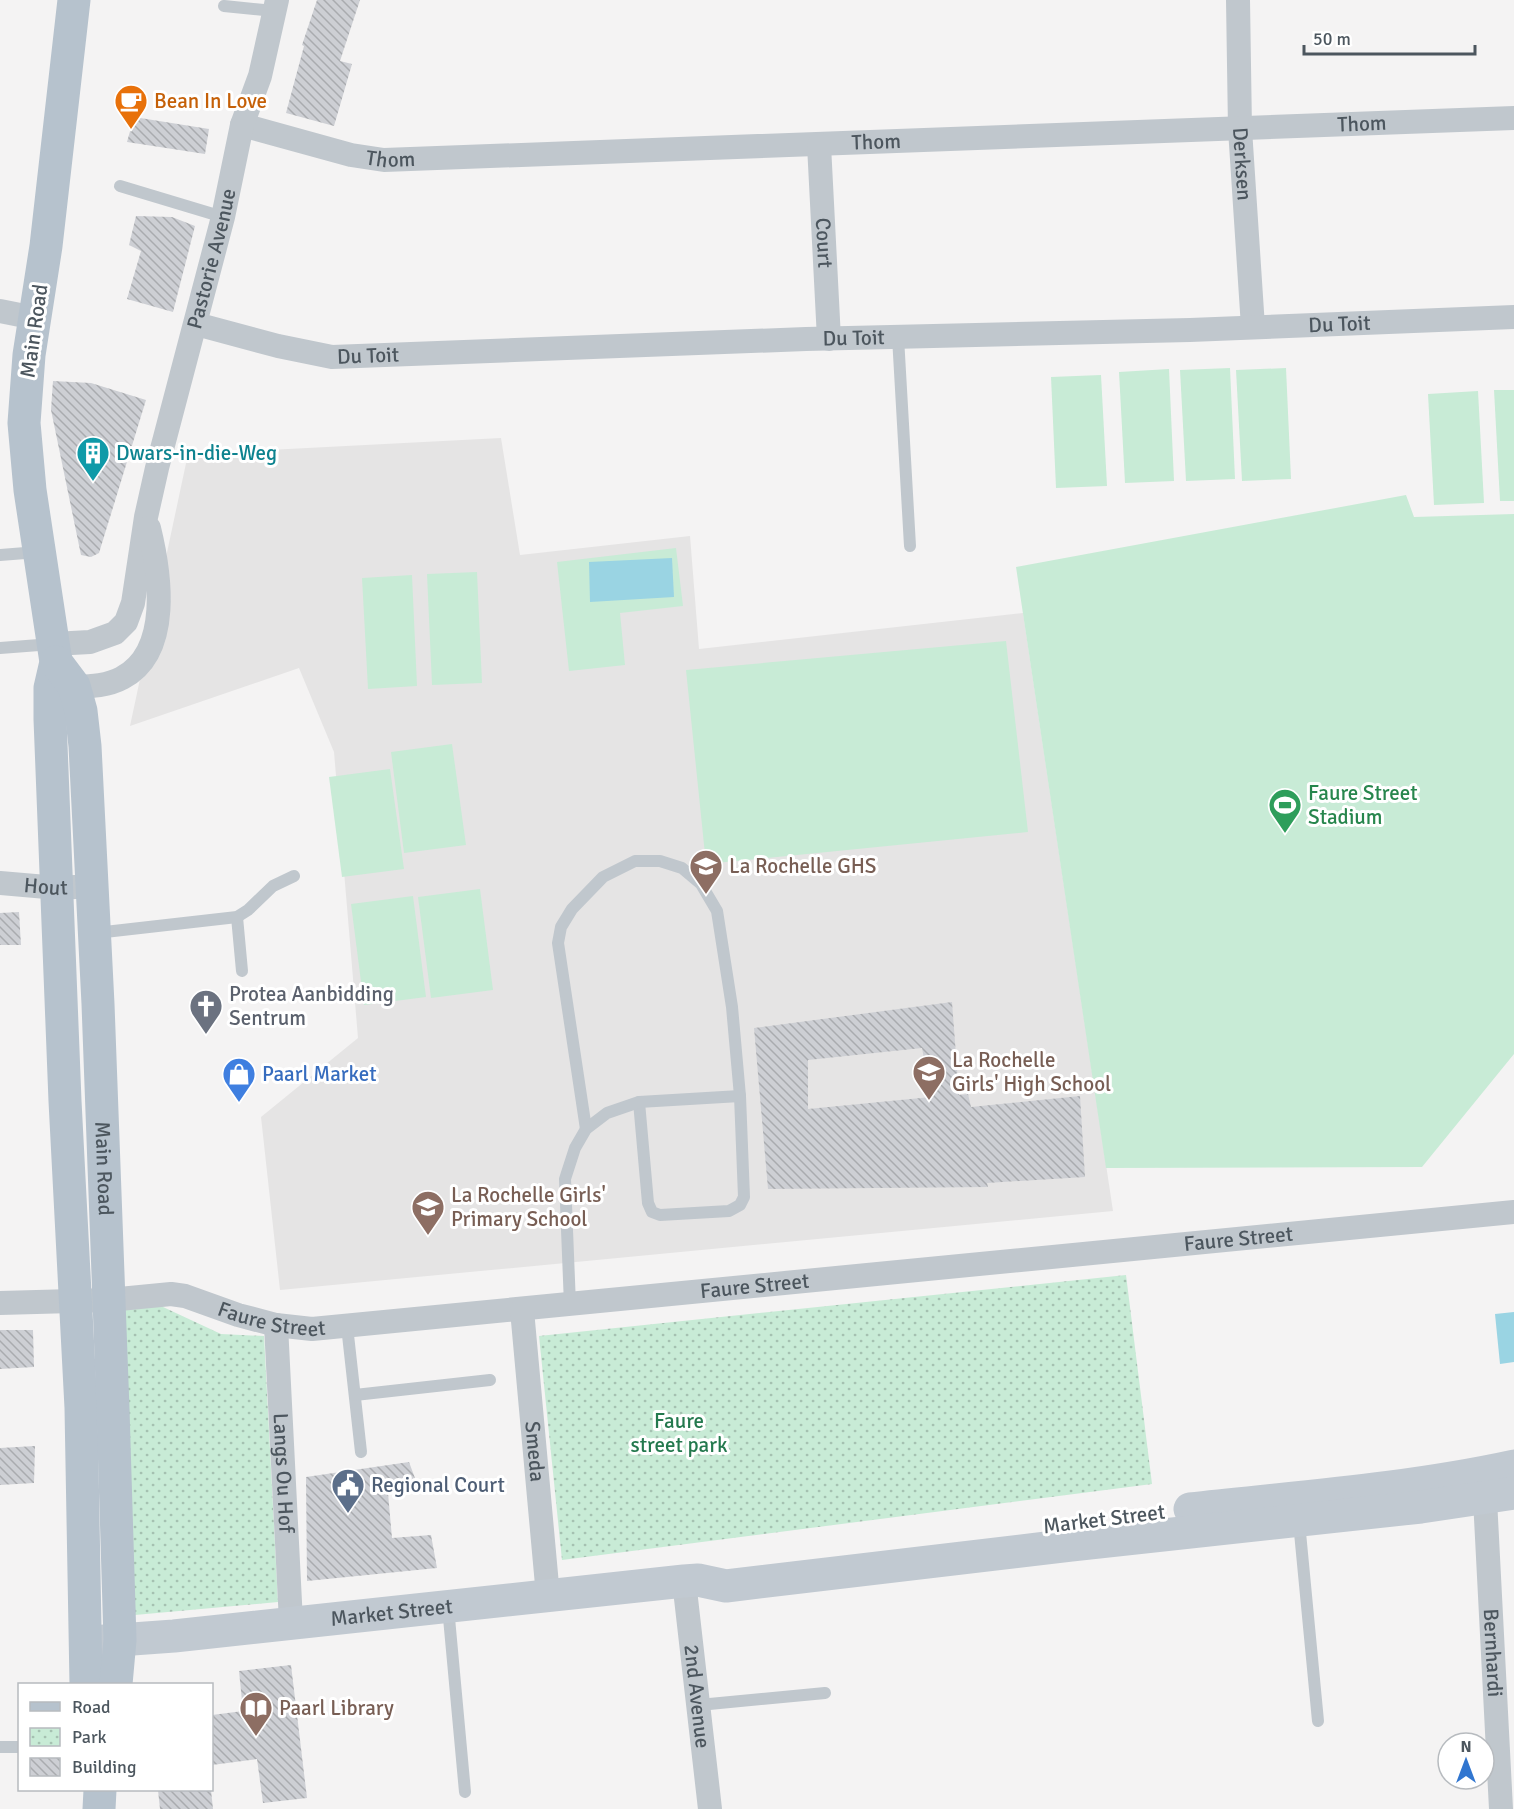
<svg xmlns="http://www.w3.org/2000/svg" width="1514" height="1809" viewBox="0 0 1514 1809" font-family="Signika,sans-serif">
	<defs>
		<pattern id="park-dots" width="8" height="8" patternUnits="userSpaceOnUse" patternTransform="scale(1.5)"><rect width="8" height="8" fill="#c8ebd6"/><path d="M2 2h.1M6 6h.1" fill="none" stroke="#a5c1b1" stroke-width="1.8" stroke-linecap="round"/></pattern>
		<pattern id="building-back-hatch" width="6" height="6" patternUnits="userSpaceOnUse" patternTransform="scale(1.5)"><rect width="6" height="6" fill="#cdcfd4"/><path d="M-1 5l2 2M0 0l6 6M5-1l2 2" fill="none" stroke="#a9abaf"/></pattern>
	</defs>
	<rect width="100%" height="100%" fill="#f4f3f3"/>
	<path fill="#e5e4e4" d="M 501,438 L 520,555 L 690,536 L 699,649 L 1023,613 L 1113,1211 L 280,1290 L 261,1117 L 358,1038 L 334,752 L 299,668 L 130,726 L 188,454 Z"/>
	<g fill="#c8ebd6">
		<path d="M 1230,368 L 1235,479 L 1186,481 L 1180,370 Z"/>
		<path d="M 1286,368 L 1291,479 L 1242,481 L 1236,370 Z"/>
		<path d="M 1169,369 L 1174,481 L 1125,483 L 1119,372 Z"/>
		<path d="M 1101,375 L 1107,486 L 1056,488 L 1051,377 Z"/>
		<path d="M 1494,390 L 1514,390 L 1514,501 L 1500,501 Z"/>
		<path d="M 1478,391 L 1484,503 L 1434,505 L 1428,394 Z"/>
		<path d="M 1406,495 L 1414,517 L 1514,514 L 1514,1054 L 1422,1167 L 1106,1168 L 1016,567 Z"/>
		<path d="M 676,548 L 683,606 L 620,613 L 625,665 L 569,671 L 557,562 Z"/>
		<path d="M 477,572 L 482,683 L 432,685 L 427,574 Z"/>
		<path d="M 412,575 L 417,686 L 368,689 L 362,578 Z"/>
		<path d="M 1006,641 L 1028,832 L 706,864 L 686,670 Z"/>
		<path d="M 452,744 L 466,845 L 404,853 L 391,752 Z"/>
		<path d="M 390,769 L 404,869 L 342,877 L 329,777 Z"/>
		<path d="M 480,889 L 493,990 L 431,998 L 418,897 Z"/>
		<path d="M 413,896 L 426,997 L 364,1005 L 351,904 Z"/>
	</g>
	<g fill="url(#park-dots)">
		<path d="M 1126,1275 L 1152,1484 L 562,1560 L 539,1336 Z"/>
		<path d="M 148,1300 L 221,1334 L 264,1336 L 278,1602 L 135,1615 L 111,1303 Z"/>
	</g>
	<g fill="#9ad4e3">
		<path d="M 672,558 L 674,597 L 590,602 L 589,562 Z"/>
		<path d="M 1514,1312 L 1514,1362 L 1500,1364 L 1495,1314 Z"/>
	</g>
	<g fill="url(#building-back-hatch)" fill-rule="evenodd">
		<path d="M 317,0 L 360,0 L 340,61 L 352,64 L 334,126 L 286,113 L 304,46 L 302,45 Z"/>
		<path d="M 134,117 L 209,129 L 205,154 L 127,142 Z"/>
		<path d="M 136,216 L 172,217 L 195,226 L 173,312 L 127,299 L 141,251 L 129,245 Z"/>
		<path d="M 53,381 L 91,383 L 146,400 L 99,553 L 91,557 L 81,555 L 51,410 Z"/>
		<path d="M 19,912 L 21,945 L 0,945 L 0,913 Z"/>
		<path d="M 952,1002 L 959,1095 L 968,1094 L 971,1107 L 1080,1096 L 1085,1177 L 987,1183 L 988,1187 L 768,1189 L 754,1028 ZM 922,1048 L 931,1097 L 808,1109 L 808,1060 Z"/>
		<path d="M 0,1330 L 33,1330 L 34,1367 L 0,1369 Z"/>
		<path d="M 35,1446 L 34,1483 L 0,1485 L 0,1448 Z"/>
		<path d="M 409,1462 L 419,1489 L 388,1493 L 392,1538 L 431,1535 L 437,1568 L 307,1581 L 306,1477 Z"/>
		<path d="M 291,1665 L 307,1798 L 263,1803 L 257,1759 L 212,1765 L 212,1715 L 243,1711 L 239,1671 Z"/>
		<path d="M 158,1790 L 211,1790 L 213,1809 L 160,1809 Z"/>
	</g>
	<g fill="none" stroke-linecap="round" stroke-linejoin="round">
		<g stroke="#c0c7cd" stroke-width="12">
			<path d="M 224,6 L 274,11"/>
			<path d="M 120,186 L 223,217"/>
			<path d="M 898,337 L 910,546"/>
			<path d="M 0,555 L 38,552"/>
			<path d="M 0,648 L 52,644"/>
			<path d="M 237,917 L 242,971"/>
			<path d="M 96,933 L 237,917 L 248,910 L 273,886 L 294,876"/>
			<path d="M 586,1129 L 558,943 L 561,927 L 572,909 L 603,877 L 635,861 L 660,861 L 682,868 L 701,884 L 717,911 L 732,1007 L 740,1096 L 744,1197 L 740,1205 L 729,1211 L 660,1215 L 652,1212 L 648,1203 L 639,1102"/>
			<path d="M 570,1305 L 565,1179 L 575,1148 L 586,1129 L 607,1113 L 639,1102 L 740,1096"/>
			<path d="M 347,1326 L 361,1452"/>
			<path d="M 355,1395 L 490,1380"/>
			<path d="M 1299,1522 L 1318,1721"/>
			<path d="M 448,1607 L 465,1792"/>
			<path d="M 699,1705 L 825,1693"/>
			<path d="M 0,1747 L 20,1747"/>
		</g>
		<g stroke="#c0c7cd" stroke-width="24">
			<path id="s1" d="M 1238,0 L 1240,129 L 1253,327"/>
			<path id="s2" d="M 242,125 L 351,155 L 384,160 L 1514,118"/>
			<path id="s3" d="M 819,145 L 829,339"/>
			<path d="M 0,311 L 35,318"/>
			<path id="s4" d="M 196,324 L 278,346 L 332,357 L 806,339 L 1190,330 L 1514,317"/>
			<path id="s5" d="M 53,644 L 90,642 L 115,633 L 126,622 L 133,603 L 146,517 L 157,468 L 223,217 L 242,125 L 260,76 L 277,0"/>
			<path d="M 58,688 C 79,686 104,688 122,678 C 172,652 160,573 149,528"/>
			<path id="s6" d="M 0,883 L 58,888 L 92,886"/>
			<path id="s7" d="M 0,1303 L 109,1300 L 171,1294 L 185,1296 L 238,1315 L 276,1325 L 312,1329 L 1514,1212"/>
			<path id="s8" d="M 522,1310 L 548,1596"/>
			<path id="s9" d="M 276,1325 L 291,1622"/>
			<path id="s10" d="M 1485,1499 L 1501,1809"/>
			<path id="s11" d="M 684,1581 L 710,1809"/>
		</g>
		<g stroke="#c1c9d1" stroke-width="33">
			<path d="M 1190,1509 C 1298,1497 1408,1489 1514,1466"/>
			<path id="s12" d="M 91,1642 L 174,1636 L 684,1581 L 698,1580 L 726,1586 L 1071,1545 L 1421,1507 L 1514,1493"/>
		</g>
		<g stroke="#b6c2cd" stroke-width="33">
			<path d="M 74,0 L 46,246 L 29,355 L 24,423 L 30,490 L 56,662 L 50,688 L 50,719 L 65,1101 L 81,1408 L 86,1684"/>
			<path id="s13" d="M 56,662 L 74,686 L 81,711 L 85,746 L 98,1004 L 113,1409 L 120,1640 L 116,1684"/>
			<path d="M 99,1809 L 100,1790"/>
		</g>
	</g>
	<defs>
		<symbol id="cafe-pin" viewBox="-11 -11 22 30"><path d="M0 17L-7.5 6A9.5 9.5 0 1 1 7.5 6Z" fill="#e8710a" stroke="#fff"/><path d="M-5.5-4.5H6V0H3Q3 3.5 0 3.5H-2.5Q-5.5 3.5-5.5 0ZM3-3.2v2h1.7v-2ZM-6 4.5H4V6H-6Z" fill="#fff"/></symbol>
		<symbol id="building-pin" viewBox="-11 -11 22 30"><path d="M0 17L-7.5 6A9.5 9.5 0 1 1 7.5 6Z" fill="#0f9aa8" stroke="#fff"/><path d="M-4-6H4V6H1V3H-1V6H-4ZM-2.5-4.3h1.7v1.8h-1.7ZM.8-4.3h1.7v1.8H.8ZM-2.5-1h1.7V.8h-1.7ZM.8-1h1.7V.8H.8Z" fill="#fff"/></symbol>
		<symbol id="stadium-pin" viewBox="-11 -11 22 30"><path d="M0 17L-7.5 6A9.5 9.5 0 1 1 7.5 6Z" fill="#2e9e5b" stroke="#fff"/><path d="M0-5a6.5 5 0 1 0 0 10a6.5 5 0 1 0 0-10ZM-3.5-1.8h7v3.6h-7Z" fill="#fff"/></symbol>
		<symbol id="school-pin" viewBox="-11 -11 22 30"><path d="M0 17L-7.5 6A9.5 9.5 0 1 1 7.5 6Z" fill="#8d6e63" stroke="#fff"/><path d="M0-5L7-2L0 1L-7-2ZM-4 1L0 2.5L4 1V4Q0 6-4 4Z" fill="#fff"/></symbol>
		<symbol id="church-pin" viewBox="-11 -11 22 30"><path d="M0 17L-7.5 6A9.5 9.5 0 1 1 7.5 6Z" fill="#6b7280" stroke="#fff"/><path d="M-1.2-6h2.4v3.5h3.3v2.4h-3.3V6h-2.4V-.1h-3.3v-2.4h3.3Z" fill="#fff"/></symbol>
		<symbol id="shop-pin" viewBox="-11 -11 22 30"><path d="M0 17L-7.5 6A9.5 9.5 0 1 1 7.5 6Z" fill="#3f7fe0" stroke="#fff"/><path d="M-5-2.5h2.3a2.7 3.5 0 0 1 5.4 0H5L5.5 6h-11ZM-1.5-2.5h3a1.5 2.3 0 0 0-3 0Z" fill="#fff"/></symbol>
		<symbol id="civic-pin" viewBox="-11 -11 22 30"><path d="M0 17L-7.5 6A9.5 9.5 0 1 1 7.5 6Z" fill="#5c6f8a" stroke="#fff"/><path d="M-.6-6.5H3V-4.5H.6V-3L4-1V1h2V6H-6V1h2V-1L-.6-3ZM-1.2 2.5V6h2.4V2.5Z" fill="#fff"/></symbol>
		<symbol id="library-pin" viewBox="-11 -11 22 30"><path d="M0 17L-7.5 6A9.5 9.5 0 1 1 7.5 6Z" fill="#8d6e63" stroke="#fff"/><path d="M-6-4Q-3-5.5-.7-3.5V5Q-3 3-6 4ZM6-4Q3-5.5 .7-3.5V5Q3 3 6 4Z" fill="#fff"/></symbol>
	</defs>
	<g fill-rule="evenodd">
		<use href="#cafe-pin" x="112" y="82" width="38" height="52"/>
		<use href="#building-pin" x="74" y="434" width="38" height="52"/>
		<use href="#stadium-pin" x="1266" y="786" width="38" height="52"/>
		<use href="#school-pin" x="687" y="847" width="38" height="52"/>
		<use href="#church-pin" x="187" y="987" width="38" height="52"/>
		<use href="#school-pin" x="910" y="1053" width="38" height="52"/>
		<use href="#shop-pin" x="220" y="1055" width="38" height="52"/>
		<use href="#school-pin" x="409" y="1188" width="38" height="52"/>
		<use href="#civic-pin" x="329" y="1466" width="38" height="52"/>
		<use href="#library-pin" x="237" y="1689" width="38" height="52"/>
	</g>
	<g text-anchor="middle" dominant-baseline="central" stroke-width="6" stroke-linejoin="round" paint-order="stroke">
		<g font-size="21" fill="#c56008" stroke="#fff" text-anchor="start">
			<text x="154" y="101">Bean In Love</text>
		</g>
		<g font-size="21" fill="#4c565e" stroke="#fff">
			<text stroke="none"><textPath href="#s2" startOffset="1125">Thom</textPath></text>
			<text stroke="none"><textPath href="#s2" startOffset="639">Thom</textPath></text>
			<text stroke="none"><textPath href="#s2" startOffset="153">Thom</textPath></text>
			<text stroke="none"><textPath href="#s1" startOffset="164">Derksen</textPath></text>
			<text stroke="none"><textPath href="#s3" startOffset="98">Court</textPath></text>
			<text stroke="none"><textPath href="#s5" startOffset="453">Pastorie Avenue</textPath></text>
			<text stroke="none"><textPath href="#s4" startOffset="1148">Du Toit</textPath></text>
			<text transform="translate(34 331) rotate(-82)">Main Road</text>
			<text stroke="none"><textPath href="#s4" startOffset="662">Du Toit</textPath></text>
			<text stroke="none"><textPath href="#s4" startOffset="176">Du Toit</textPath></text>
			<text stroke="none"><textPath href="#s6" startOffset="46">Hout</textPath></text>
			<text stroke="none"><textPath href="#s13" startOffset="514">Main Road</textPath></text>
			<text stroke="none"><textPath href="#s7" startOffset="1248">Faure Street</textPath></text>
			<text stroke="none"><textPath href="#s7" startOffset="762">Faure Street</textPath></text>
			<text stroke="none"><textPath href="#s7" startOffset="276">Faure Street</textPath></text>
			<text stroke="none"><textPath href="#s8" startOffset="142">Smeda</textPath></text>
			<text stroke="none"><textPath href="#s9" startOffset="148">Langs Ou Hof</textPath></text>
			<text transform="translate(1104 1519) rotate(-7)">Market Street</text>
			<text stroke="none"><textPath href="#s12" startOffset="302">Market Street</textPath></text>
			<text stroke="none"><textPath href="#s10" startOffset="154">Bernhardi</textPath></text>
			<text stroke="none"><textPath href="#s11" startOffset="116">2nd Avenue</textPath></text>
		</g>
		<g font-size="21" fill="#0d838f" stroke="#fff" text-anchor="start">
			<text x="116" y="453">Dwars-in-die-Weg</text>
		</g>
		<g font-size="21" fill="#27864d" stroke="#fff" text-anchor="start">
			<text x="1308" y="793">Faure Street<tspan x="1308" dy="24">Stadium</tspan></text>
		</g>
		<g font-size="21" fill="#785e54" stroke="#fff" text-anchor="start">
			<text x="729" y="866">La Rochelle GHS</text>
			<text x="952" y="1060">La Rochelle<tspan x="952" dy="24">Girls' High School</tspan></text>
			<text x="451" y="1195">La Rochelle Girls'<tspan x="451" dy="24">Primary School</tspan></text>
			<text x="279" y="1708">Paarl Library</text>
		</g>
		<g font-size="21" fill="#5b616d" stroke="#fff" text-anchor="start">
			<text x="229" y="994">Protea Aanbidding<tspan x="229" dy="24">Sentrum</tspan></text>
		</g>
		<g font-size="21" fill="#366cbe" stroke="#fff" text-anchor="start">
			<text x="262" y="1074">Paarl Market</text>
		</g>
		<g font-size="21" fill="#24794e" stroke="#fff">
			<text x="679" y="1421">Faure<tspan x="679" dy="24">street park</tspan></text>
		</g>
		<g font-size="21" fill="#4e5e75" stroke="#fff" text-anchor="start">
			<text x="371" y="1485">Regional Court</text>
		</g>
	</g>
	<rect x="18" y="1683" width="195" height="108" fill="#ffffff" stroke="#b7bbbf" stroke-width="1.5"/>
	<rect x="30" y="1702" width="30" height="9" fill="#b6c2cd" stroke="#b7bbbf" stroke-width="1.5"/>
	<text x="72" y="1713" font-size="18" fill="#4c565e">Road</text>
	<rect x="30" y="1728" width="30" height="18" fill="url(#park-dots)" stroke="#b7bbbf" stroke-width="1.5"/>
	<text x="72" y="1743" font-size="18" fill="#4c565e">Park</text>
	<rect x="30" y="1758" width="30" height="18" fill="url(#building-back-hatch)" stroke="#b7bbbf" stroke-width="1.5"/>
	<text x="72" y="1773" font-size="18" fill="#4c565e">Building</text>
	<g transform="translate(1466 1761)"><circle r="28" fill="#ffffff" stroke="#b7bbbf" stroke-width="1.5"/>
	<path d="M0-4.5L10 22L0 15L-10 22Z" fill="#3176d0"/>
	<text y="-9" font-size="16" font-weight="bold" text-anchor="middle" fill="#4c565e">N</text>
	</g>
	<path d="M1304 45v9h171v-9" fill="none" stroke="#4c565e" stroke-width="3"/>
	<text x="1313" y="45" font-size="18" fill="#4c565e" stroke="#ffffff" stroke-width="4.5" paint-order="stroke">50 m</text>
</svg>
